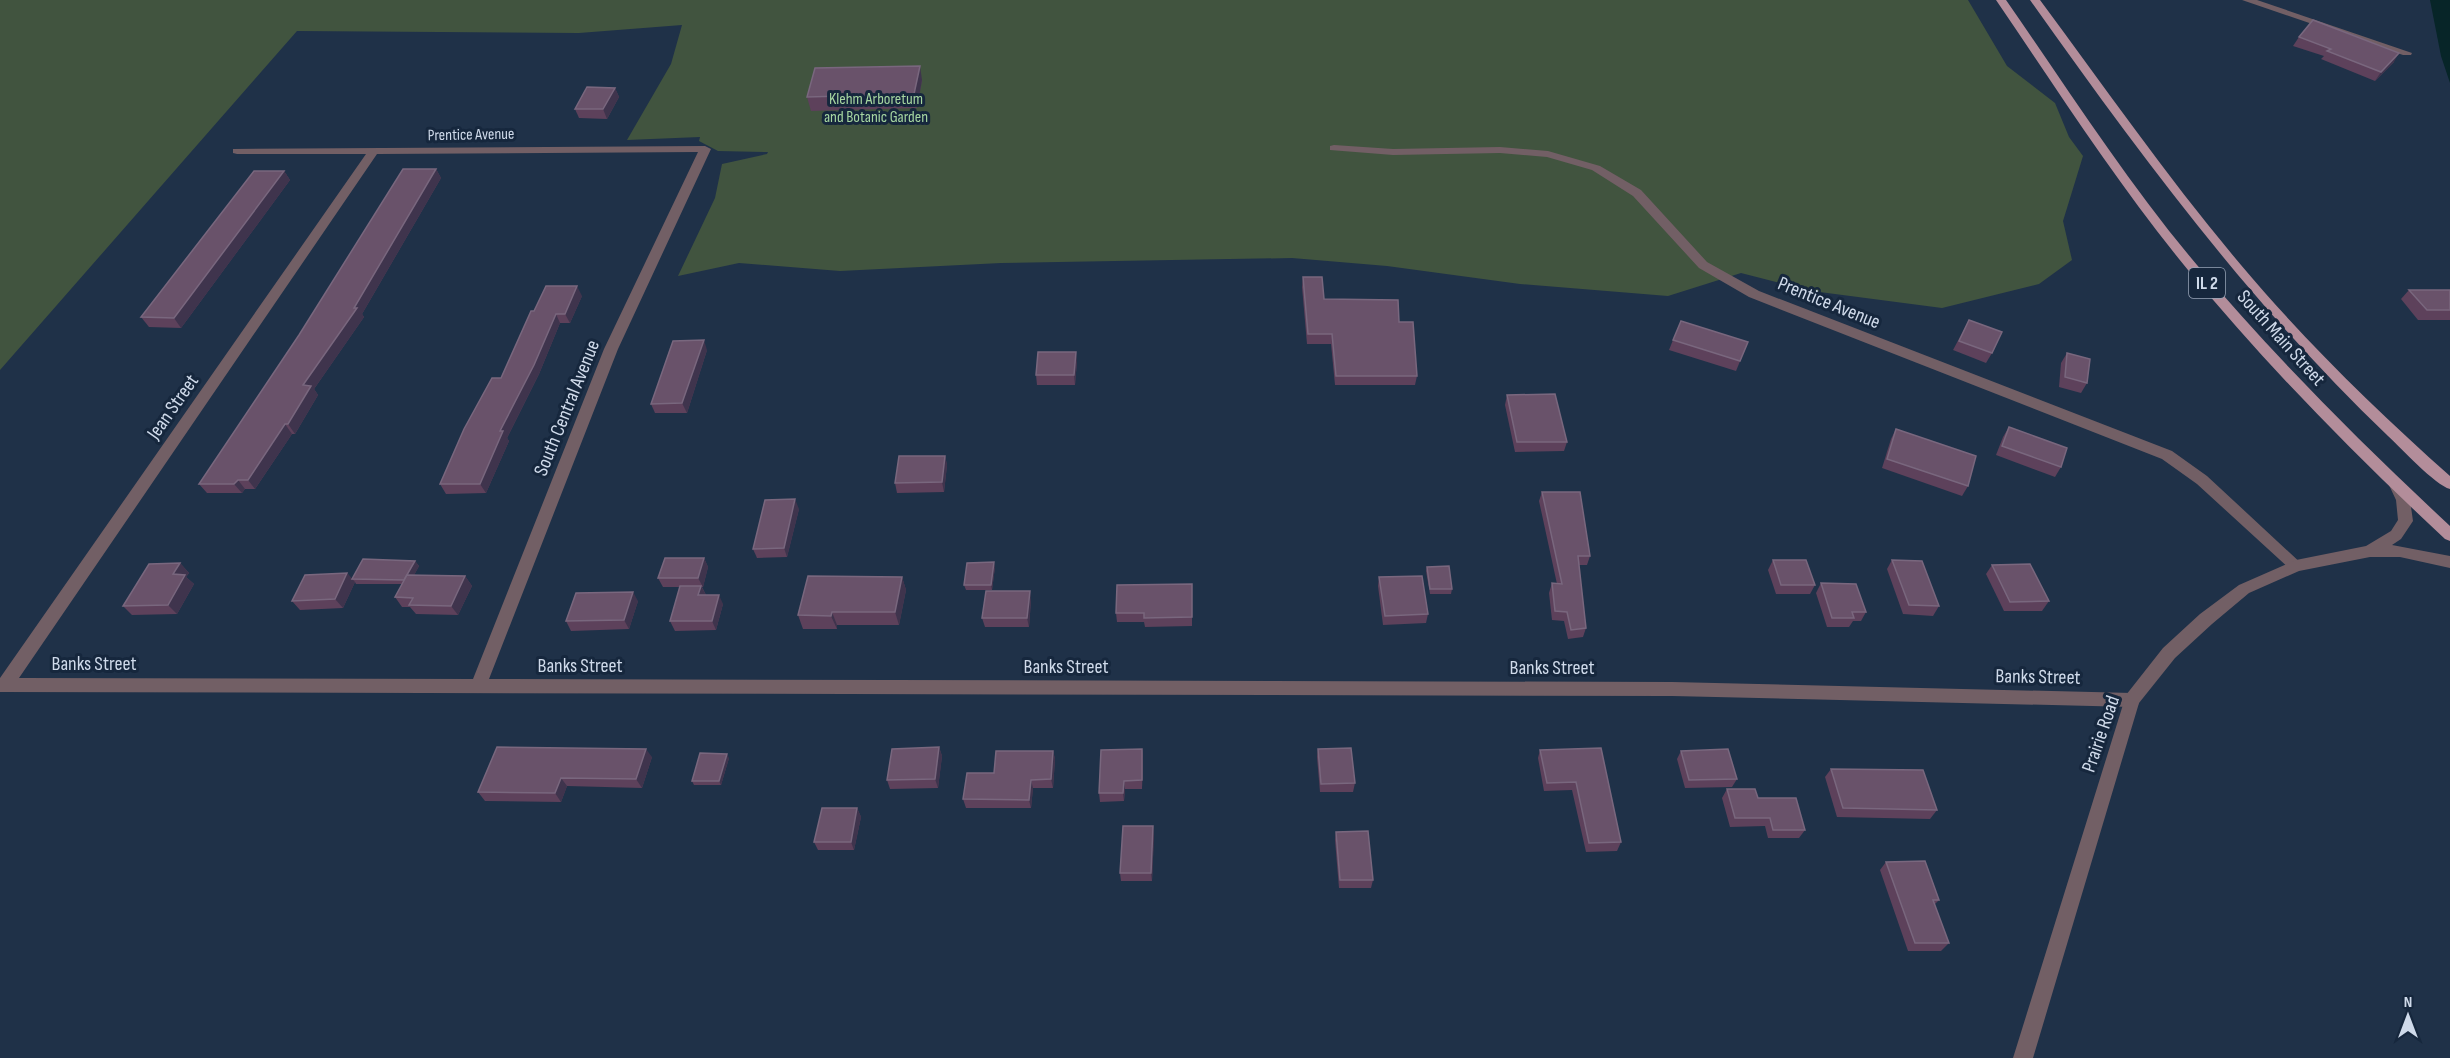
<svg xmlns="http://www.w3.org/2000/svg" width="2450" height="1058" viewBox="0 0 2450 1058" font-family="'Sofia Sans Condensed',sans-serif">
	<rect width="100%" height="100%" fill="#1f3148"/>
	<path fill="#41543f" d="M 0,0 L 1968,0 L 2007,66 L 2055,103 L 2069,137 L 2083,156 L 2063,221 L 2072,260 L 2039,284 L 1942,308 L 1812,291 L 1741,273 L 1668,296 L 1520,284 L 1387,266 L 1292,258 L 1001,263 L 840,271 L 739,263 L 678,276 L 715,198 L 722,164 L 767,154 L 768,152 L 718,151 L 699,141 L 700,137 L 627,140 L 671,64 L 682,25 L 579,33 L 297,31 L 0,370 Z"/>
	<path fill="#072528" d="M 2430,0 L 2450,0 L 2450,83 L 2441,56 Z"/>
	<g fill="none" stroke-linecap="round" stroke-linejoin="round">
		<g fill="#725f65" fill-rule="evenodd">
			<path d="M 2242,0 L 2257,0 L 2412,53 L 2411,55 L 2403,55 Z"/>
			<path d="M 1334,145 L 1393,149 L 1500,147 L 1548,151 L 1600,166 L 1641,190 L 1707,262 L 1759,291 L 2172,451 L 2207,476 L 2304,566 L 2301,570 L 2291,570 L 2197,484 L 2162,459 L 1749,297 L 1699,268 L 1633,196 L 1592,170 L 1547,157 L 1500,153 L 1393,155 L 1330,150 L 1330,146 Z"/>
			<path d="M 705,146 L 711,149 L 618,349 L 489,679 L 1672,682 L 2132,693 L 2138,695 L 2140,700 L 2138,705 L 2132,707 L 1672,696 L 0,692 L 0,678 L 366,154 L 237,154 L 233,153 L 233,149 ZM 698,152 L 604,349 L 473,679 L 19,678 L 377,154 Z"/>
		</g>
		<path fill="#725f65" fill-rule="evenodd" d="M 2396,480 L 2401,481 L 2410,500 L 2413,521 L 2401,539 L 2392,545 L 2450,556 L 2450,568 L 2400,557 L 2370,557 L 2299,571 L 2249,593 L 2212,624 L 2175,658 L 2139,703 L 2033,1058 L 2013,1058 L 2126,695 L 2163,648 L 2200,614 L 2239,585 L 2296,560 L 2366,546 L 2391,531 L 2398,520 L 2396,500 L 2389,485 L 2391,481 Z"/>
		<g fill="#b38d9a" fill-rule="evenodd">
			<path d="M 1996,0 L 2006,0 C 2068,89 2127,182 2197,265 C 2276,358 2361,443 2450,526 L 2450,541 L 2445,539 C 2354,454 2267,366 2188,270 C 2118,185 2058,91 1996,0 Z"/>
			<path d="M 2030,0 L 2040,0 C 2106,89 2170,181 2241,265 C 2305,341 2376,410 2450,476 L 2450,489 C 2435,485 2401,448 2388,436 C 2250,304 2140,155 2030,0 Z"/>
		</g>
	</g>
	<g fill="#5d415b">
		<path d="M 2299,37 L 2394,62 L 2375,81 L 2321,59 L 2324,56 L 2293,46 Z"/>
		<path d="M 922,80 L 917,108 L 811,111 L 807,97 Z"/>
		<path d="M 615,88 L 619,97 L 607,119 L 579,118 L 575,109 Z"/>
		<path d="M 436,169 L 441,178 L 362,314 L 364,317 L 314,389 L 318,395 L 295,434 L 292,434 L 255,489 L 245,489 L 242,493 L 207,493 L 199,484 Z"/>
		<path d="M 284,171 L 290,180 L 181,328 L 149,327 L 141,317 Z"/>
		<path d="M 1303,277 L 1324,299 L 1399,322 L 1417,376 L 1415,385 L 1335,385 L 1331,344 L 1307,344 L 1302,287 Z"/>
		<path d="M 2409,290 L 2450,290 L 2450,320 L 2418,320 L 2401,299 Z"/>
		<path d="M 582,296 L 570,323 L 560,323 L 539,374 L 507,438 L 509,441 L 486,493 L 446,494 L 440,484 L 501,378 L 534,311 Z"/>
		<path d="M 1969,320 L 1992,353 L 1986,363 L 1953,350 Z"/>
		<path d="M 1673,340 L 1748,342 L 1736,371 L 1669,350 Z"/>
		<path d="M 707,350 L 687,413 L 655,413 L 651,404 Z"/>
		<path d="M 2067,353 L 2087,383 L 2081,393 L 2059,387 L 2061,363 Z"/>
		<path d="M 1077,361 L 1075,385 L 1037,385 L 1036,375 Z"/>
		<path d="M 1507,395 L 1567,442 L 1564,451 L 1515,452 L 1505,405 Z"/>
		<path d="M 2009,427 L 2061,467 L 2055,477 L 1996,455 L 2003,437 Z"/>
		<path d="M 1896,429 L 1968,486 L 1962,496 L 1882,468 L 1891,439 Z"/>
		<path d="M 945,456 L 947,465 L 944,492 L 897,493 L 895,483 Z"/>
		<path d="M 1542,492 L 1590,556 L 1587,565 L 1579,565 L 1586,628 L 1583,637 L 1568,639 L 1564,621 L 1552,620 L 1549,593 L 1552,583 L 1557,584 L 1539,501 Z"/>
		<path d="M 799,509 L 787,557 L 757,558 L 753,549 Z"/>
		<path d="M 704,558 L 708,567 L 703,587 L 702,587 L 706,595 L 723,604 L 716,630 L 675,631 L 670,621 L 680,587 L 663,587 L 658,578 Z"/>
		<path d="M 1773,560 L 1815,585 L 1810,594 L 1776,594 L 1768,570 Z"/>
		<path d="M 1892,560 L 1939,606 L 1933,616 L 1903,614 L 1887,569 Z"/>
		<path d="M 415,561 L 419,566 L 414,575 L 465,576 L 472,586 L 458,615 L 416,614 L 410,607 L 402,607 L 395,597 L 402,584 L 356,584 L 355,582 L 343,608 L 300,610 L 292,601 L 347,573 L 352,579 Z"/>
		<path d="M 180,563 L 189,573 L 186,577 L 194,584 L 177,614 L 132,615 L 123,606 Z"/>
		<path d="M 1992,565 L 2049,601 L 2042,611 L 2004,611 L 1986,574 Z"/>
		<path d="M 995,567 L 992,590 L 966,590 L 964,585 Z"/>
		<path d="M 1427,567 L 1452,589 L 1451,594 L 1430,594 L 1426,571 Z"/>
		<path d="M 902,577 L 906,590 L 899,625 L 837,625 L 837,629 L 803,629 L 798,615 Z"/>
		<path d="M 1379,577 L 1428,614 L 1426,623 L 1383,625 L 1378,586 Z"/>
		<path d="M 1821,583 L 1866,612 L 1861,621 L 1853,621 L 1849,627 L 1827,627 L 1816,593 Z"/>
		<path d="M 1192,584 L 1192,626 L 1145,627 L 1144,622 L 1117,622 L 1116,613 Z"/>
		<path d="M 1031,600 L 1029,627 L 985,627 L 982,618 Z"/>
		<path d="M 638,601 L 629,629 L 571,631 L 566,621 Z"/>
		<path d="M 939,747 L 942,756 L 938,788 L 890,789 L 887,780 Z"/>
		<path d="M 1601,748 L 1621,842 L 1617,851 L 1586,852 L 1572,790 L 1544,791 L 1538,758 L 1540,750 Z"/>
		<path d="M 1142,749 L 1143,758 L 1142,789 L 1125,789 L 1124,801 L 1100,802 L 1099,793 Z"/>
		<path d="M 1318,749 L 1355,783 L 1353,792 L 1320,792 L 1317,757 Z"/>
		<path d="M 1053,751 L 1055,759 L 1053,788 L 1033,788 L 1031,808 L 966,808 L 963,799 L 994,773 Z"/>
		<path d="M 1681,751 L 1737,779 L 1732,787 L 1685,788 L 1677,759 Z"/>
		<path d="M 652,757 L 642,788 L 567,786 L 561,802 L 485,801 L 478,792 Z"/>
		<path d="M 729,758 L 721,785 L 694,785 L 692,781 Z"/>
		<path d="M 1831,769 L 1937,810 L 1930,819 L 1837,817 L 1825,777 Z"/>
		<path d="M 1727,789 L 1758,798 L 1805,830 L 1799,838 L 1768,838 L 1765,826 L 1730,827 L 1722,798 Z"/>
		<path d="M 857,808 L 861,817 L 854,850 L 818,850 L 814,842 Z"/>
		<path d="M 1336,832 L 1373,880 L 1371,888 L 1339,888 L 1335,840 Z"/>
		<path d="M 1154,835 L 1152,881 L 1121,881 L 1120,873 Z"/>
		<path d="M 1886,862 L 1939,900 L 1934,905 L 1949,943 L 1941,951 L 1908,951 L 1880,870 Z"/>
	</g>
	<g fill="#3f344d">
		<path d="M 2399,53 L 2394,62 L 2375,81 L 2381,72 Z"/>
		<path d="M 920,66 L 922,80 L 917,108 L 914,94 Z"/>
		<path d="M 615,88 L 619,97 L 607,119 L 603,109 Z"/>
		<path d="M 436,169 L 441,178 L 362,314 L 364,317 L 314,389 L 318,395 L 295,434 L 288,424 L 303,385 L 354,308 Z"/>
		<path d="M 284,171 L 290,180 L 181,328 L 174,318 Z"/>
		<path d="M 577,286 L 582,296 L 570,323 L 565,314 Z"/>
		<path d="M 556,314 L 560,323 L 539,374 L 507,438 L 509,441 L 486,493 L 480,484 L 500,431 Z"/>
		<path d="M 704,340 L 707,350 L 687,413 L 682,403 Z"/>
		<path d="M 1076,352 L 1077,361 L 1075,385 L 1074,375 Z"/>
		<path d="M 285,424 L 292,434 L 255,489 L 248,480 Z"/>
		<path d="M 945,456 L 947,465 L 944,492 L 942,482 Z"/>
		<path d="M 238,480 L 245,489 L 242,493 L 234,484 Z"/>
		<path d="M 795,499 L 799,509 L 787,557 L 784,548 Z"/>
		<path d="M 704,558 L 708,567 L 703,587 L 698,578 Z"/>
		<path d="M 415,561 L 419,566 L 409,585 L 405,580 Z"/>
		<path d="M 994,562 L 995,567 L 992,590 L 991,585 Z"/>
		<path d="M 180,563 L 189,573 L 186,577 L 194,584 L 177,614 L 168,605 L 173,574 Z"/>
		<path d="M 347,573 L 355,582 L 343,608 L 335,599 Z"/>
		<path d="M 465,576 L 472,586 L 458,615 L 451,606 Z"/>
		<path d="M 902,577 L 906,590 L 899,625 L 895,612 Z"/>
		<path d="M 701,586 L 706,595 L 698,595 Z"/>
		<path d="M 1030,591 L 1031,600 L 1029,627 L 1027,618 Z"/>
		<path d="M 633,592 L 638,601 L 629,629 L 624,620 Z"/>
		<path d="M 719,595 L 723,604 L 716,630 L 712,621 Z"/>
		<path d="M 832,612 L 837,625 L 837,629 L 831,616 Z"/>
		<path d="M 939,747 L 942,756 L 938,788 L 935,779 Z"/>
		<path d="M 646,749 L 652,757 L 642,788 L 636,779 Z"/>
		<path d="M 1142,749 L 1143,758 L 1142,789 Z"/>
		<path d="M 1053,751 L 1055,759 L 1053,788 L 1051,779 Z"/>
		<path d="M 727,754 L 729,758 L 721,785 L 719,781 Z"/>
		<path d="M 561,778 L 567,786 L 561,802 L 555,793 Z"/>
		<path d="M 1031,780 L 1033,788 L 1031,808 L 1029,800 Z"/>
		<path d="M 1124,781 L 1125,789 L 1124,801 L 1123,793 Z"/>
		<path d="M 857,808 L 861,817 L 854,850 L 851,842 Z"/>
		<path d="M 1153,826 L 1154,835 L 1152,881 L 1151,873 Z"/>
	</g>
	<g fill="#69526a" stroke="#79677e" stroke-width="1.5">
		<path d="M 2313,20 L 2399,53 L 2381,72 L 2327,51 L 2331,49 L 2299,37 Z"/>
		<path d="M 920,66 L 914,94 L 807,97 L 815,68 Z"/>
		<path d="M 587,87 L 615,88 L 603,109 L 575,109 Z"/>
		<path d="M 403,169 L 436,169 L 354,308 L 357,308 L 303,385 L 311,386 L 288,424 L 285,424 L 248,480 L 238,480 L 234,484 L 199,484 L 299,335 Z"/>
		<path d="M 254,171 L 284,171 L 174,318 L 141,317 Z"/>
		<path d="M 1303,277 L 1322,277 L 1324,299 L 1398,300 L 1399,322 L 1413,322 L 1417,376 L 1336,376 L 1332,334 L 1308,334 Z"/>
		<path d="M 546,286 L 577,286 L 565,314 L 556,314 L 534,365 L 500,431 L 503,431 L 480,484 L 440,484 L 464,429 L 492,378 L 501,378 L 531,311 L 534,311 Z"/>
		<path d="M 2409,290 L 2450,290 L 2450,310 L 2427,310 Z"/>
		<path d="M 1969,320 L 2002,332 L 1992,353 L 1959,341 Z"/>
		<path d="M 1681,321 L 1748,342 L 1740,361 L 1673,340 Z"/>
		<path d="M 704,340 L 682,403 L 651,404 L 673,341 Z"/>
		<path d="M 1038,352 L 1076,352 L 1074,375 L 1036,375 Z"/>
		<path d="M 2067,353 L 2090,359 L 2087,383 L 2065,377 Z"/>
		<path d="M 1555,394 L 1567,442 L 1517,442 L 1507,395 Z"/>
		<path d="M 2009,427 L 2067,448 L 2061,467 L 2002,446 Z"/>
		<path d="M 1896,429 L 1976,456 L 1968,486 L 1887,459 Z"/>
		<path d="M 899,456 L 945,456 L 942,482 L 895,483 Z"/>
		<path d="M 1542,492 L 1580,492 L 1590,556 L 1578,556 L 1586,628 L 1571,630 L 1567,612 L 1555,611 L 1552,583 L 1562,584 Z"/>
		<path d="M 795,499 L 784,548 L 753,549 L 765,500 Z"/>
		<path d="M 665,558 L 704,558 L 698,578 L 658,578 Z"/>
		<path d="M 363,559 L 415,561 L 404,580 L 352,579 Z"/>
		<path d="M 1773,560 L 1806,560 L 1815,585 L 1781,585 Z"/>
		<path d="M 1892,560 L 1922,561 L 1939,606 L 1909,605 Z"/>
		<path d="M 994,562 L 991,585 L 964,585 L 967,563 Z"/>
		<path d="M 180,563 L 173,574 L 185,575 L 168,605 L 123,606 L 149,564 Z"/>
		<path d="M 2030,564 L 2049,601 L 2010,602 L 1992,565 Z"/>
		<path d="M 1449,566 L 1452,589 L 1430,589 L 1427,567 Z"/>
		<path d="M 347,573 L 335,599 L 292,601 L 305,575 Z"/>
		<path d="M 407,575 L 465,576 L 451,606 L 409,605 L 413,598 L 395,597 Z"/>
		<path d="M 808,576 L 902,577 L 895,612 L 832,612 L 831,616 L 798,615 Z"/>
		<path d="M 1422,576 L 1428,614 L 1385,616 L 1379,577 Z"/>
		<path d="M 1821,583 L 1856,584 L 1866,612 L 1852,612 L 1854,618 L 1832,618 Z"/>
		<path d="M 1192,584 L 1192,617 L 1144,618 L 1144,613 L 1116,613 L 1117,585 Z"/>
		<path d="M 680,586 L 701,586 L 698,595 L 719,595 L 712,621 L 670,621 Z"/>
		<path d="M 986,591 L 1030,591 L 1027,618 L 982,618 Z"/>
		<path d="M 633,592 L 624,620 L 566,621 L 576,593 Z"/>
		<path d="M 497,747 L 646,749 L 636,779 L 561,778 L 555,793 L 478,792 Z"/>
		<path d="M 939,747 L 935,779 L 887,780 L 892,749 Z"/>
		<path d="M 1351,748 L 1355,783 L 1321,784 L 1318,749 Z"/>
		<path d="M 1601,748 L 1621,842 L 1589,843 L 1576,782 L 1547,783 L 1540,750 Z"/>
		<path d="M 1142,749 L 1142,780 L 1124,781 L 1123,793 L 1099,793 L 1101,750 Z"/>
		<path d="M 1728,749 L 1737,779 L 1689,780 L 1681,751 Z"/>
		<path d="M 996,751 L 1053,751 L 1051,779 L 1031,780 L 1029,800 L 963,799 L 967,773 L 994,773 Z"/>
		<path d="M 700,753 L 727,754 L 719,781 L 692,781 Z"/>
		<path d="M 1831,769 L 1923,770 L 1937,810 L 1843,808 Z"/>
		<path d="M 1727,789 L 1755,789 L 1758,798 L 1796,798 L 1805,830 L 1773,830 L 1770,818 L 1735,818 Z"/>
		<path d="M 822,808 L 857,808 L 851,842 L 814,842 Z"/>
		<path d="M 1123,826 L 1153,826 L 1151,873 L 1120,873 Z"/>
		<path d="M 1368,831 L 1373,880 L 1340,880 L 1336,832 Z"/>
		<path d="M 1925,861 L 1939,900 L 1933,900 L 1949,943 L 1915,943 L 1886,862 Z"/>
	</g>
	<g text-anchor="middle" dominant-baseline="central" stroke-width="6" stroke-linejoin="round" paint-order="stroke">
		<g font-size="16" fill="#a6d6a1" stroke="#16273d">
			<text x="876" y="99">Klehm Arboretum<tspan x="876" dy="18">and Botanic Garden</tspan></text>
		</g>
		<g font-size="16" fill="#cfdaea" stroke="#16273d">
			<text transform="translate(471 135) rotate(-1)">Prentice Avenue</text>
		</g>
		<rect fill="#16273d" stroke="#98a4b6" stroke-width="1.5" x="2189" y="268" width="36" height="30" rx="4.5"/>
		<g font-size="18" font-weight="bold" fill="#cfdaea">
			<text x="2207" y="283">IL 2</text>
		</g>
		<g font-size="20" fill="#cfdaea" stroke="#16273d">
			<text transform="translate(1829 303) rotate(22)">Prentice Avenue</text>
			<text transform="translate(2281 338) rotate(48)">South Main Street</text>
			<text transform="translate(173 407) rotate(-55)">Jean Street</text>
			<text transform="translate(567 408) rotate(-68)">South Central Avenue</text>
			<text x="94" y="664">Banks Street</text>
			<text x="580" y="666">Banks Street</text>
			<text x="1066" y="667">Banks Street</text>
			<text x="1552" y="668">Banks Street</text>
			<text transform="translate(2038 677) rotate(1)">Banks Street</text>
			<text transform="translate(2101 734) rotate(-71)">Prairie Road</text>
		</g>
	</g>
	<g transform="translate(2408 1016)" stroke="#16273d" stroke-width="4.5" paint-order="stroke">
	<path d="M0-4.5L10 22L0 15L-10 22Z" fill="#cfdaea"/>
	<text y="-9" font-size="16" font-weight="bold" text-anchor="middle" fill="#cfdaea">N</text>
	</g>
</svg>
